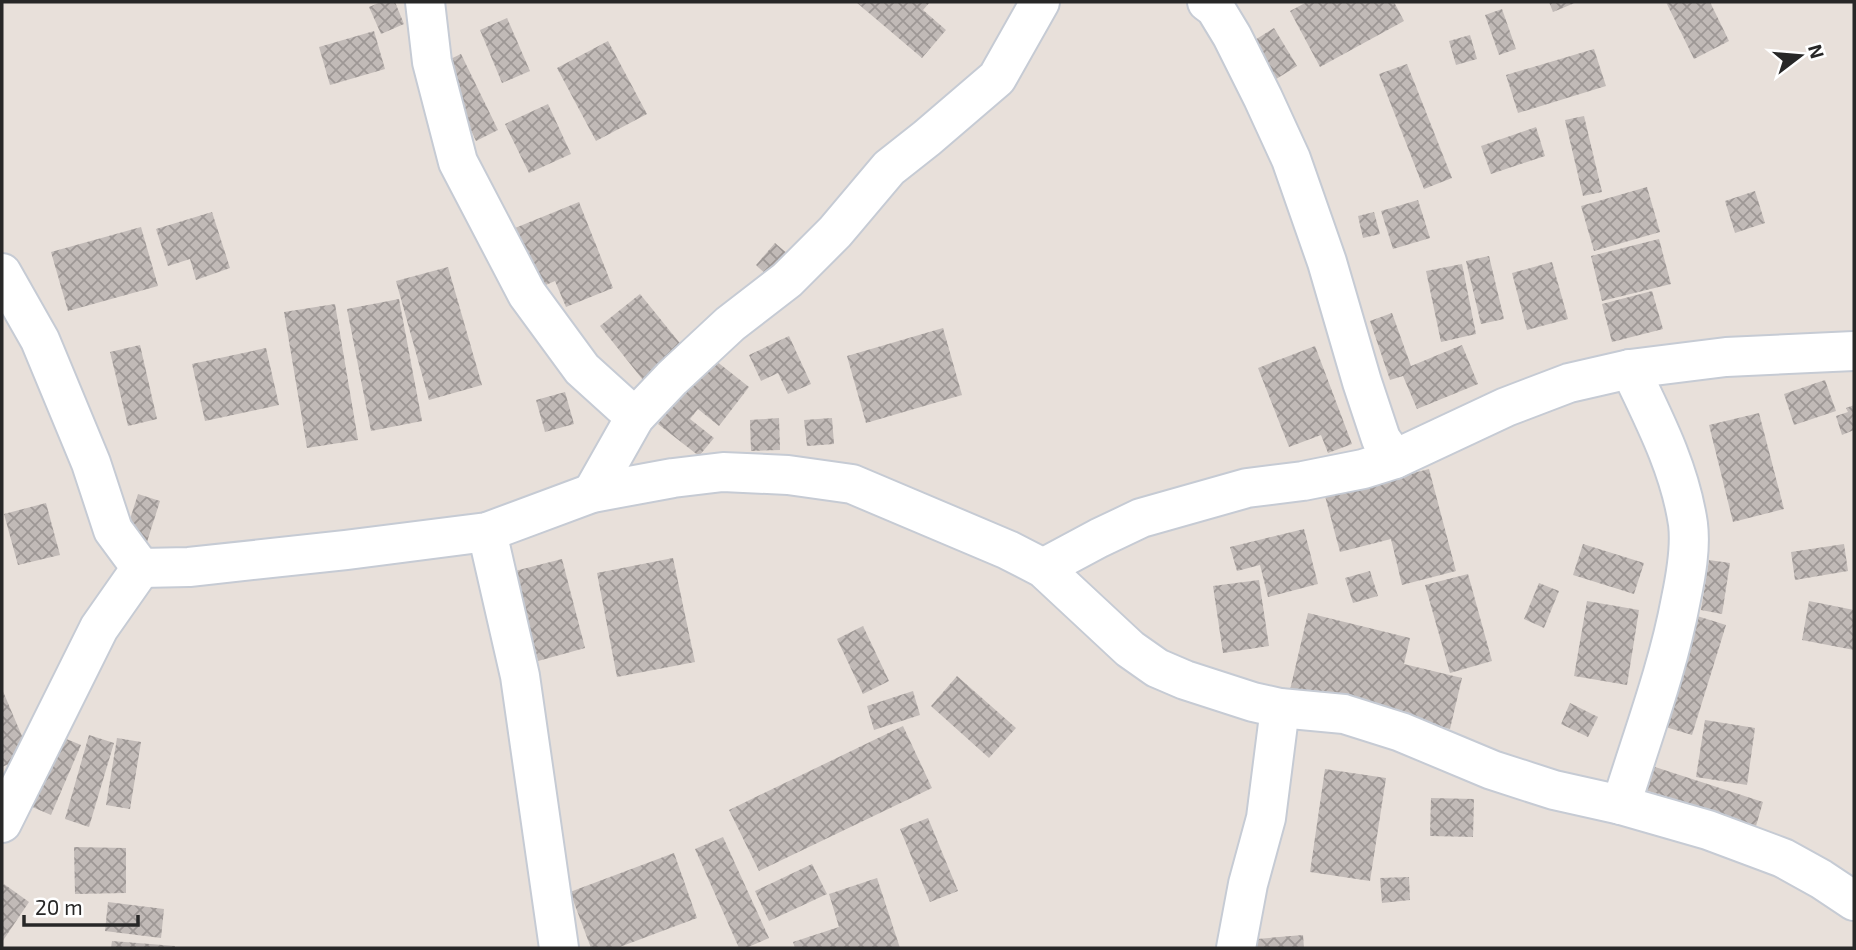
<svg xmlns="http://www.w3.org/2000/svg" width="1856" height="950" viewBox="0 0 1856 950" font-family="'Exo 2',sans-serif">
	<defs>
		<pattern id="building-cross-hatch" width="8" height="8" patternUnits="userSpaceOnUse" patternTransform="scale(1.75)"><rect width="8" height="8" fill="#c1bab7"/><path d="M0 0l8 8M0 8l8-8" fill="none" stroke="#9d9795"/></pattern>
	</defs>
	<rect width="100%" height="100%" fill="#e8e0da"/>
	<g fill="url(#building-cross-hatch)">
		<path d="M 381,2 L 395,2 L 404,24 L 381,34 L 369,7 Z"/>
		<path d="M 856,2 L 930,2 L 923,10 L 946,30 L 922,58 Z"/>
		<path d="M 1307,2 L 1394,2 L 1404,21 L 1320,67 L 1290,11 Z"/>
		<path d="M 1549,2 L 1577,2 L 1553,12 Z"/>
		<path d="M 1666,2 L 1710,2 L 1729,41 L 1694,59 Z"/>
		<path d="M 1502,9 L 1516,49 L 1499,55 L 1485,15 Z"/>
		<path d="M 507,18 L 530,71 L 502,83 L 480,30 Z"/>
		<path d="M 1274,28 L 1297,66 L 1273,81 L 1250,43 Z"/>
		<path d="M 374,31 L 385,69 L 330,85 L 319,47 Z"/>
		<path d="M 1470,35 L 1477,59 L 1456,65 L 1449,41 Z"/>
		<path d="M 608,41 L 647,114 L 596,141 L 557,68 Z"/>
		<path d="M 1594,49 L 1606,86 L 1518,113 L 1506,75 Z"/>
		<path d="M 461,54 L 498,130 L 476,141 L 440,64 Z"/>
		<path d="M 1407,64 L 1452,178 L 1424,189 L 1379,74 Z"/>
		<path d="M 548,104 L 571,154 L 529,173 L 505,124 Z"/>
		<path d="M 1584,116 L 1602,192 L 1583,196 L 1565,120 Z"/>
		<path d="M 1536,127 L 1545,156 L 1491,174 L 1481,146 Z"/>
		<path d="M 1647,187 L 1660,232 L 1594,251 L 1581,206 Z"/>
		<path d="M 1755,191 L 1765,223 L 1735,233 L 1725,201 Z"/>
		<path d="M 1418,200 L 1430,238 L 1393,249 L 1381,211 Z"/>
		<path d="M 579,202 L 613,288 L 566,307 L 555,281 L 539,288 L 515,228 Z"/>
		<path d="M 212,212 L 230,268 L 196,280 L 190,259 L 168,266 L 156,229 Z"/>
		<path d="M 1374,212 L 1380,234 L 1363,238 L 1358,216 Z"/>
		<path d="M 141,227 L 158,286 L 68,311 L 51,252 Z"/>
		<path d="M 1659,239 L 1671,284 L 1602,301 L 1591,256 Z"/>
		<path d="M 775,243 L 796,261 L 766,274 L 756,265 Z"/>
		<path d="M 1489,256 L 1504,319 L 1481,324 L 1466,261 Z"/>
		<path d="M 1552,262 L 1568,319 L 1527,330 L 1512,273 Z"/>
		<path d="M 1462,264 L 1476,334 L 1441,342 L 1426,271 Z"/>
		<path d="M 448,267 L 482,385 L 429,400 L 396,281 Z"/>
		<path d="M 1652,291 L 1663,329 L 1612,342 L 1602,304 Z"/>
		<path d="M 640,294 L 683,347 L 643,380 L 600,326 Z"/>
		<path d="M 399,299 L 422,421 L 371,431 L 347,309 Z"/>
		<path d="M 335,304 L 358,440 L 307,448 L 284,312 Z"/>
		<path d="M 1392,313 L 1411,366 L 1462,345 L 1478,384 L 1417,409 L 1403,376 L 1390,380 L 1370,321 Z"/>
		<path d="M 943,328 L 962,395 L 866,423 L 847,356 Z"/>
		<path d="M 789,336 L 811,384 L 788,394 L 778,373 L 761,381 L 749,355 Z"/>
		<path d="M 140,345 L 157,419 L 128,426 L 110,352 Z"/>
		<path d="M 1315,346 L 1352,444 L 1328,453 L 1321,435 L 1289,447 L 1258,368 Z"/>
		<path d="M 266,348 L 279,405 L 205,421 L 192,364 Z"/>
		<path d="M 711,357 L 749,387 L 719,426 L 698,409 L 690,419 L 714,438 L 699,456 L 658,424 Z"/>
		<path d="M 1825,380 L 1836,411 L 1794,425 L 1784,394 Z"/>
		<path d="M 565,392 L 574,424 L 545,432 L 536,400 Z"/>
		<path d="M 1854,405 L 1854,430 L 1842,435 L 1836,416 L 1848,412 L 1846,408 Z"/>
		<path d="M 1759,413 L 1784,509 L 1733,522 L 1709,425 Z"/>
		<path d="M 779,418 L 780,450 L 751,451 L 750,420 Z"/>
		<path d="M 832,418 L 834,444 L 807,446 L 804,420 Z"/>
		<path d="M 1429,469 L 1456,571 L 1402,585 L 1391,539 L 1340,552 L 1325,496 Z"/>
		<path d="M 138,494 L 160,501 L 147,542 L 125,535 Z"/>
		<path d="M 46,503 L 60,555 L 18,565 L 4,514 Z"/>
		<path d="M 1304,529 L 1318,584 L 1268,597 L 1260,565 L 1237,571 L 1230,547 Z"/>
		<path d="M 1583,544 L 1644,563 L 1634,594 L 1573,575 Z"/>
		<path d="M 1844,544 L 1848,571 L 1795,580 L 1791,552 Z"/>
		<path d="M 673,558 L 695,662 L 617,677 L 597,573 Z"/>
		<path d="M 562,559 L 585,648 L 538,661 L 515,571 Z"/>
		<path d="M 1709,560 L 1730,563 L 1722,614 L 1701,610 Z"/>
		<path d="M 1370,571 L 1378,596 L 1353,603 L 1345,578 Z"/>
		<path d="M 1468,574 L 1492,661 L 1450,673 L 1425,585 Z"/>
		<path d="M 1259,580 L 1269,646 L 1223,653 L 1213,586 Z"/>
		<path d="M 1539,583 L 1559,591 L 1544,628 L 1524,619 Z"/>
		<path d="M 1587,601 L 1639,610 L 1627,685 L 1574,676 Z"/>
		<path d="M 1809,601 L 1854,610 L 1854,650 L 1802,640 Z"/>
		<path d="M 1308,613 L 1410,638 L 1404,664 L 1462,678 L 1450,729 L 1290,690 Z"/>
		<path d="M 1694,615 L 1726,625 L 1692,735 L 1659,725 Z"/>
		<path d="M 863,626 L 889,681 L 863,694 L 837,639 Z"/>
		<path d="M 957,676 L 1016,728 L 989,758 L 931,706 Z"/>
		<path d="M 2,689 L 30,755 L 2,767 Z"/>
		<path d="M 913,691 L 920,715 L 874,730 L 867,706 Z"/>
		<path d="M 1570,703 L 1598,717 L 1588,737 L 1561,724 Z"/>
		<path d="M 1705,720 L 1755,728 L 1747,785 L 1696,777 Z"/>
		<path d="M 903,726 L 932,788 L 759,871 L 729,810 Z"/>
		<path d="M 89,735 L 114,743 L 89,827 L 65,819 Z"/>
		<path d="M 59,736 L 81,745 L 51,815 L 30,806 Z"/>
		<path d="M 117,738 L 141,742 L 130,809 L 106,805 Z"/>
		<path d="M 1652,766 L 1763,802 L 1756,826 L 1645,790 Z"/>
		<path d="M 1325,769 L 1386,778 L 1370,881 L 1310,872 Z"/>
		<path d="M 1431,798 L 1474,799 L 1473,837 L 1430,836 Z"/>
		<path d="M 928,818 L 958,891 L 930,902 L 900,829 Z"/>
		<path d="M 723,837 L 769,938 L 746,948 L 739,948 L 695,849 Z"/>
		<path d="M 74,847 L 126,848 L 126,893 L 75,894 Z"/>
		<path d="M 674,853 L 697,918 L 617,948 L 591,948 L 570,892 Z"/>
		<path d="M 812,864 L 827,894 L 769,921 L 755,891 Z"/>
		<path d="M 1409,877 L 1410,900 L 1382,903 L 1380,878 Z"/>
		<path d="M 877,878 L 900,948 L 795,948 L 793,942 L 839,927 L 829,894 Z"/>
		<path d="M 4,884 L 29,902 L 2,942 L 2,887 Z"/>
		<path d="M 108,902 L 164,909 L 161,938 L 105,931 Z"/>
		<path d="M 1303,935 L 1304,948 L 1246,948 L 1245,940 Z"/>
		<path d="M 112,941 L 175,946 L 175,948 L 111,948 Z"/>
	</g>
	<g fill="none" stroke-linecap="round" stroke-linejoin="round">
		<defs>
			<g id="minor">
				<path d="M 425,2 L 432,62 L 458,162 L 527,294 L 582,369 L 635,417"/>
				<path d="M 1207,2 L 1215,8 L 1232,36 L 1263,98 L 1291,159 L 1327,262 L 1362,382 L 1381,439 L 1395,459"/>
				<path d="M 2,273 L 40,340 L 91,463 L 113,530 L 141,568 L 189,567 L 346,550 L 487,532 L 592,493 L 673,478 L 723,472 L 788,475 L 852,484 L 1008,550 L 1043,568 L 1130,649 L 1157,668 L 1185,680 L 1253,702 L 1280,708 L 1344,714 L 1401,732 L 1492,770 L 1554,790 L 1621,805 L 1708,830 L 1783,858 L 1821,879 L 1854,901"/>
				<path d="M 592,493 L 635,417 L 672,378 L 730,324 L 787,280 L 835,232 L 889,168 L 927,138 L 997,78 L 1040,2"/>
				<path d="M 487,532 L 520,676 L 559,948"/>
				<path d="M 1043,568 L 1099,538 L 1141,518 L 1247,488 L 1303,481 L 1363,469 L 1395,459 L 1506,407 L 1569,383 L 1630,369 L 1726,357 L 1854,351"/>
				<path d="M 1621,805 C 1642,737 1668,669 1681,599 C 1686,575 1691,548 1688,524 C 1680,469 1654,419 1630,369"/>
				<path d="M 2,823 L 99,628 L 141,568"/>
				<path d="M 1236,948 L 1248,884 L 1266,818 L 1280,708"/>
			</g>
		</defs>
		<use href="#minor" stroke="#c6cbd4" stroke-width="42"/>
		<use href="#minor" stroke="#fff" stroke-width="38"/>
	</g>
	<rect width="1856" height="950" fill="none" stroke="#272727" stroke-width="7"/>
	<g transform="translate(1800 56) rotate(74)" stroke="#ffffff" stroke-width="5" paint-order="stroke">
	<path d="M0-5L12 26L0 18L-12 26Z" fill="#272727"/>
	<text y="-10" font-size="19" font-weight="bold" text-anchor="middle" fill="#272727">N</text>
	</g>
	<path d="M24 915v10h114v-10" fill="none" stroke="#272727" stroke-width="3.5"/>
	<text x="35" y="915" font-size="21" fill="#272727" stroke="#ffffff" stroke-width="5" paint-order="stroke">20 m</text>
</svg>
